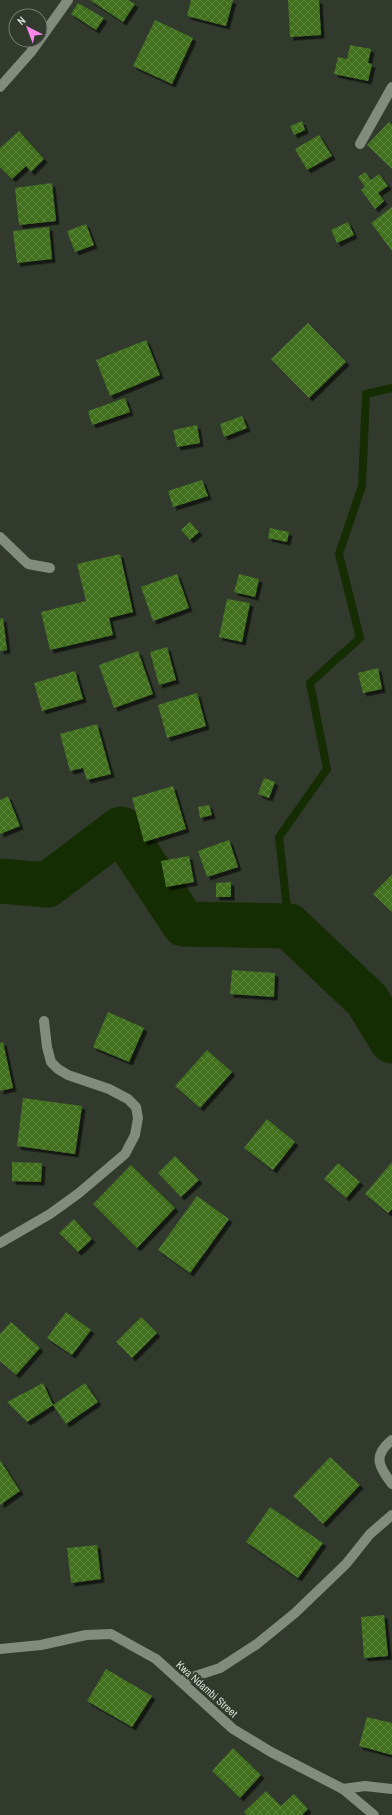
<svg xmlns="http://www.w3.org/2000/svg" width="392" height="1815" viewBox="0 0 392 1815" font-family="'Archivo Narrow',sans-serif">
	<defs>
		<pattern id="building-cross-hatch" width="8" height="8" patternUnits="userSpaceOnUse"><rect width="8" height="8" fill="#40701f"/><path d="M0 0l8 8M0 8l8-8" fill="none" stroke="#5b843f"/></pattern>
		<filter id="shadow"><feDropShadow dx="3.5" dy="3.5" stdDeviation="0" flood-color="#0009"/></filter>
	</defs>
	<rect width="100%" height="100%" fill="#313a2c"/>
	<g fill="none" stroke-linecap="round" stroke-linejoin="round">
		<path stroke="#142d02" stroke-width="8" d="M 289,926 L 279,837 L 327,769 L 310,683 L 360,638 L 339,554 L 362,486 L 366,394 L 392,388"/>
		<path stroke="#142d02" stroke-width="45" d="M 0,881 L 47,885 L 121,829 L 184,924 L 289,926 L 367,1000 L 392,1041"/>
	</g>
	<g fill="url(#building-cross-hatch)" filter="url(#shadow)">
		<path d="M 90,0 L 128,0 L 135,4 L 123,22 Z"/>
		<path d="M 191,0 L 233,0 L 226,26 L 187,16 Z"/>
		<path d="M 288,0 L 319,0 L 321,35 L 290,37 Z"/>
		<path d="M 78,3 L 104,18 L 96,30 L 71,14 Z"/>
		<path d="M 155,20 L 193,38 L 172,84 L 133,66 Z"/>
		<path d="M 350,45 L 371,49 L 368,63 L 372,64 L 368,81 L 334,74 L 338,57 L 347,59 Z"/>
		<path d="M 302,121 L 305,130 L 294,135 L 290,126 Z"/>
		<path d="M 389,122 L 392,125 L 392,169 L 367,145 Z"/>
		<path d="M 19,131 L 44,159 L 31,172 L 26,166 L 12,179 L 0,167 L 0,148 Z"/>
		<path d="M 319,135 L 332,156 L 307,170 L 295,149 Z"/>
		<path d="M 365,172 L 371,180 L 379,174 L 388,186 L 378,193 L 384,201 L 375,209 L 361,190 L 365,187 L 358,177 Z"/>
		<path d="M 52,183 L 56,221 L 19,225 L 15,188 Z"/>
		<path d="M 392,207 L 392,251 L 371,223 Z"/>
		<path d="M 348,222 L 354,235 L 337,243 L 331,230 Z"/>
		<path d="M 86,224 L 94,245 L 75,252 L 67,231 Z"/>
		<path d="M 49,227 L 52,259 L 17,263 L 13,231 Z"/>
		<path d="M 308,323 L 346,362 L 309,398 L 271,359 Z"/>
		<path d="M 146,340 L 160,375 L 110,396 L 96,360 Z"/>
		<path d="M 125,398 L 130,412 L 92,425 L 88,411 Z"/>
		<path d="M 242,416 L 247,428 L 224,437 L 220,424 Z"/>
		<path d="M 197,425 L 200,443 L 177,447 L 173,430 Z"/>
		<path d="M 202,480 L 208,496 L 173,507 L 168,491 Z"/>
		<path d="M 190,522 L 199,532 L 190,540 L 181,530 Z"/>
		<path d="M 270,528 L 289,532 L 287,542 L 268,538 Z"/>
		<path d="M 120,554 L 133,612 L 109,618 L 113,635 L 50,650 L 41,612 L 86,601 L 77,564 Z"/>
		<path d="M 177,574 L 189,608 L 153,621 L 141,587 Z"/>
		<path d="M 239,574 L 259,579 L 255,597 L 234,592 Z"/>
		<path d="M 227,599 L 250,603 L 242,642 L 219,637 Z"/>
		<path d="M 3,618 L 7,650 L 0,651 L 0,619 Z"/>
		<path d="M 167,647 L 176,680 L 159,685 L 150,652 Z"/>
		<path d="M 138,651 L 153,694 L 114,708 L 99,665 Z"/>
		<path d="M 378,668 L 382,689 L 363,693 L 358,673 Z"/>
		<path d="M 75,671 L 83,699 L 42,711 L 34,683 Z"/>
		<path d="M 197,693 L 206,726 L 167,738 L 158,705 Z"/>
		<path d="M 97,724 L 111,774 L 87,780 L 83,768 L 70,771 L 60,734 Z"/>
		<path d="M 264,778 L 275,782 L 269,798 L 258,794 Z"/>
		<path d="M 173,786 L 186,829 L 144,842 L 132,798 Z"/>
		<path d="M 8,796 L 20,826 L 0,834 L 0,800 Z"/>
		<path d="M 209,805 L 212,815 L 200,818 L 198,807 Z"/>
		<path d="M 229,840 L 238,867 L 207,877 L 198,851 Z"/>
		<path d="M 189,856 L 194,882 L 166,887 L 161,861 Z"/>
		<path d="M 392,874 L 392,912 L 373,894 Z"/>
		<path d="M 231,882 L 231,897 L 216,897 L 216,883 Z"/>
		<path d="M 232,970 L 275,973 L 274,997 L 230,994 Z"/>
		<path d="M 108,1012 L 144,1028 L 129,1062 L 93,1047 Z"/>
		<path d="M 3,1042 L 13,1088 L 0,1091 L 0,1043 Z"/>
		<path d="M 207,1050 L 232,1072 L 200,1108 L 175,1086 Z"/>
		<path d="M 23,1098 L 82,1106 L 75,1154 L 17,1146 Z"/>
		<path d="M 267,1119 L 295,1142 L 273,1170 L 244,1148 Z"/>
		<path d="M 175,1156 L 199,1180 L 181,1197 L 158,1173 Z"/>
		<path d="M 12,1162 L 42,1163 L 41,1182 L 12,1181 Z"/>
		<path d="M 392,1162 L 392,1209 L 388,1213 L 365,1194 Z"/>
		<path d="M 338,1163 L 360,1182 L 346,1198 L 324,1179 Z"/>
		<path d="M 131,1165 L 175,1208 L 137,1248 L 93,1204 Z"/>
		<path d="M 197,1196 L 229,1219 L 190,1273 L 158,1250 Z"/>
		<path d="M 74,1219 L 92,1239 L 78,1252 L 59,1233 Z"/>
		<path d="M 66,1312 L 91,1330 L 72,1355 L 47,1338 Z"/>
		<path d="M 141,1317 L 157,1333 L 132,1358 L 116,1342 Z"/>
		<path d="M 11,1322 L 40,1348 L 16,1375 L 0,1361 L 0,1334 Z"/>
		<path d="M 43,1383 L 53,1405 L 27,1422 L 7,1402 Z"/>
		<path d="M 85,1383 L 98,1402 L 66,1424 L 53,1405 Z"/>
		<path d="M 330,1457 L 360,1485 L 323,1524 L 293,1496 Z"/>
		<path d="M 0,1460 L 20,1491 L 0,1505 Z"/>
		<path d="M 270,1507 L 323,1543 L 298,1578 L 246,1542 Z"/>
		<path d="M 97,1545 L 101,1579 L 71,1583 L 67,1548 Z"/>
		<path d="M 384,1615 L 388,1656 L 364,1658 L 361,1617 Z"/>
		<path d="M 106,1669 L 152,1696 L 132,1727 L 87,1701 Z"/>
		<path d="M 367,1717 L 392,1723 L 392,1755 L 359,1746 Z"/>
		<path d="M 233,1748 L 261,1775 L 240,1798 L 212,1771 Z"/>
		<path d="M 266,1791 L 281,1806 L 294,1794 L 308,1809 L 302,1815 L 247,1815 L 244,1812 Z"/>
	</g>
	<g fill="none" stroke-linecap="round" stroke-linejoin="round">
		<g stroke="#818c7c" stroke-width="10">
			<path d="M 0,87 L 31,52 L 68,0"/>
			<path d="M 360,144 L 392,87"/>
			<path d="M 0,537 L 28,564 L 50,568"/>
			<path d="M 0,1243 L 50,1214 L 79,1193 L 125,1154 L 135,1135 L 138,1118 L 136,1107 L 128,1099 L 109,1089 L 68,1075 L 58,1069 L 51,1062 L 47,1047 L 44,1021"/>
			<path d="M 392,1440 C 372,1456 379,1467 392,1484"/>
			<path d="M 0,1649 L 41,1645 L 86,1635 L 111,1634 L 156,1659 L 233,1729 L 271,1752 L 343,1789 L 365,1786 L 392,1789"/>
			<path d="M 180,1681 L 220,1668 L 257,1644 L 295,1613 L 346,1564 L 370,1534 L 392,1515"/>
			<path d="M 343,1789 L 374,1815"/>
		</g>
	</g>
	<g text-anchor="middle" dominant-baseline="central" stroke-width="4" stroke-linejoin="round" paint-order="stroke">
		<g font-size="11" fill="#d6dcd4" stroke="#313a2c">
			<text transform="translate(207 1689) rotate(42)">Kwa Ndambi Street</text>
		</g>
	</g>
	<g transform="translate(28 28) rotate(318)"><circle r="19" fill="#313a2c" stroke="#737b6f"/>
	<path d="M0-3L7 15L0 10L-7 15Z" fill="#f987e8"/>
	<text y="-6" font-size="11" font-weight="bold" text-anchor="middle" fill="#d6dcd4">N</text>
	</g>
</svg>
